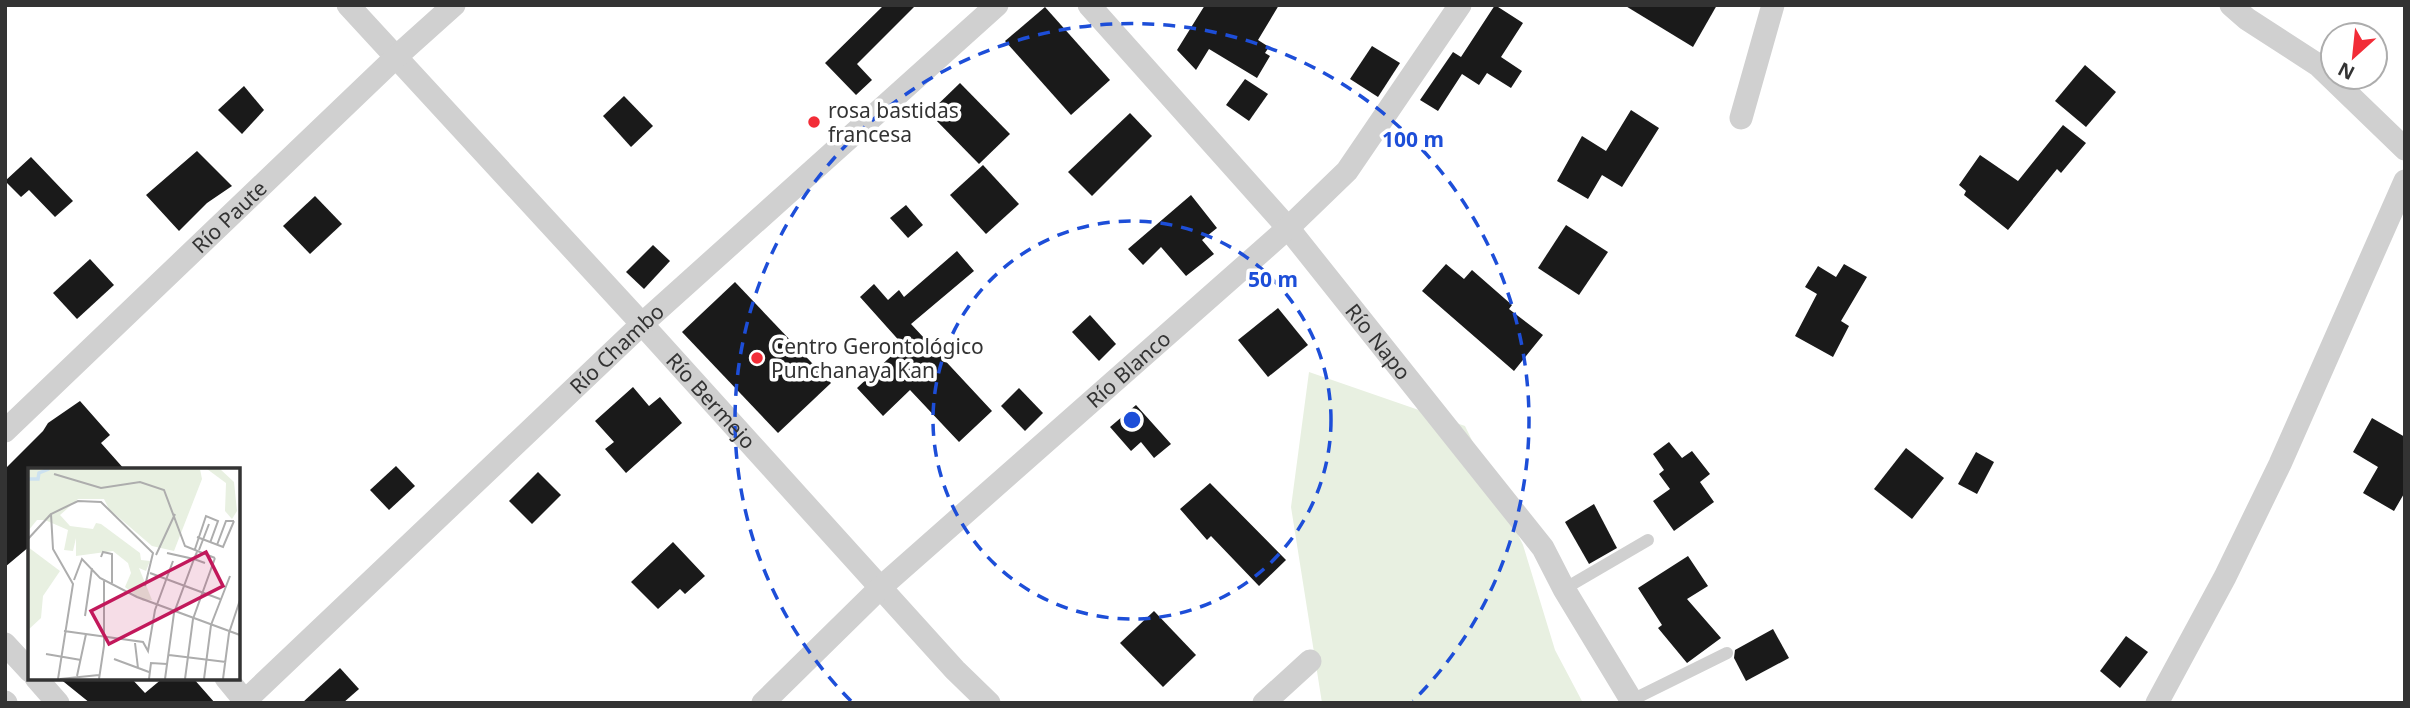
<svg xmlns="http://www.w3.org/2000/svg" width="2410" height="708" viewBox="0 0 2410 708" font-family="'Noto Sans',sans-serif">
	<rect width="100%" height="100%" fill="#fff"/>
	<path fill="#e8f0e1" d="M 1309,372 L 1465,426 L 1523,545 L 1555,650 L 1583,703 L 1322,703 L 1291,507 Z"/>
	<g fill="#1a1a1a">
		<path d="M 884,5 L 916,5 L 857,64 L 872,80 L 856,95 L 825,63 Z"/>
		<path d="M 1205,5 L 1279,5 L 1258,40 L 1269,47 L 1265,53 L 1270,56 L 1257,78 L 1209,49 L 1196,70 L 1177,50 Z"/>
		<path d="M 1495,5 L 1523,23 L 1501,57 L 1522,71 L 1511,88 L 1487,73 L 1479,85 L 1462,74 L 1438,111 L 1420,100 L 1453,52 L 1461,57 Z"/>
		<path d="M 1624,5 L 1717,5 L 1693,47 Z"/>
		<path d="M 1045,7 L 1110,80 L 1071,115 L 1005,41 Z"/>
		<path d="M 1372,46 L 1400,63 L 1378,97 L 1350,79 Z"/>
		<path d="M 2085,65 L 2116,92 L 2086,127 L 2055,101 Z"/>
		<path d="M 1245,79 L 1268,94 L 1249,121 L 1226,105 Z"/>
		<path d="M 960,83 L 1010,134 L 979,164 L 929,113 Z"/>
		<path d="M 244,86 L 264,110 L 242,134 L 218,110 Z"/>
		<path d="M 624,96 L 653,126 L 631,147 L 603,116 Z"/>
		<path d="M 1631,110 L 1659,128 L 1622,187 L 1602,175 L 1588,199 L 1557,181 L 1582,136 L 1606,151 Z"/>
		<path d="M 1130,113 L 1152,136 L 1092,196 L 1068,172 Z"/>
		<path d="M 2063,125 L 2086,143 L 2061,173 L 2057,169 L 2008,230 L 1964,195 L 1966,191 L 1959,185 L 1980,155 L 2018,181 Z"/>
		<path d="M 197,151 L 232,186 L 207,203 L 179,231 L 146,195 Z"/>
		<path d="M 31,157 L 73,201 L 55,217 L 29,190 L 21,197 L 5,181 Z"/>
		<path d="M 983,165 L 1019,204 L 986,234 L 950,195 Z"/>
		<path d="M 1191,195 L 1217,228 L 1202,240 L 1214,254 L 1186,276 L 1161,247 L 1143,265 L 1128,249 Z"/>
		<path d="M 315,196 L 342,224 L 310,254 L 283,226 Z"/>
		<path d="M 906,205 L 923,225 L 908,238 L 890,218 Z"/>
		<path d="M 1566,225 L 1608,252 L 1579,295 L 1538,268 Z"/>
		<path d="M 653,245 L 670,261 L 644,289 L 626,272 Z"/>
		<path d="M 957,251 L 974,271 L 911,324 L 992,411 L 959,442 L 910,390 L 883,416 L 857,388 L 903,345 L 860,297 L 874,284 L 888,300 L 899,290 L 904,297 Z"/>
		<path d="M 90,259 L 114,285 L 77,319 L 53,293 Z"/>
		<path d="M 1446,264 L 1464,279 L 1472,270 L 1512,305 L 1509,309 L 1543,335 L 1514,371 L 1422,291 Z"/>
		<path d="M 1844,264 L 1867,277 L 1841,321 L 1849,326 L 1833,357 L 1795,336 L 1817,294 L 1805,287 L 1818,266 L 1836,277 Z"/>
		<path d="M 735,282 L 831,383 L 778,433 L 682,332 Z"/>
		<path d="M 1278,308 L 1308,345 L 1268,377 L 1238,340 Z"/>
		<path d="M 1090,315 L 1116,344 L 1099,361 L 1072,332 Z"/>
		<path d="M 633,387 L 649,406 L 660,397 L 682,423 L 626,473 L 605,449 L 614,442 L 595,421 Z"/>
		<path d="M 1019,388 L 1043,413 L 1025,431 L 1001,406 Z"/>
		<path d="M 80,401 L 110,435 L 101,443 L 125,470 L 30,470 L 30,546 L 5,567 L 5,469 L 43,431 L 48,423 Z"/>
		<path d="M 1136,405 L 1171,444 L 1154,458 L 1141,442 L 1131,451 L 1110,427 Z"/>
		<path d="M 2372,418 L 2405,437 L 2405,492 L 2394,511 L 2363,493 L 2378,467 L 2353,452 Z"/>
		<path d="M 1669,442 L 1682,458 L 1692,451 L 1710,474 L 1700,482 L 1714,502 L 1674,531 L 1653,501 L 1670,489 L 1659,474 L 1664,470 L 1653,454 Z"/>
		<path d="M 1906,448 L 1944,478 L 1912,519 L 1874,489 Z"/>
		<path d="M 1976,452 L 1994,462 L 1977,494 L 1958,484 Z"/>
		<path d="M 396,466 L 415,486 L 389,510 L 370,490 Z"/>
		<path d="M 538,472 L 561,495 L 532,524 L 509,501 Z"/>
		<path d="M 1210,483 L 1286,560 L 1259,586 L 1211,536 L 1207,540 L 1180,509 Z"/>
		<path d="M 1594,504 L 1617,548 L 1589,564 L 1565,522 Z"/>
		<path d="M 673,542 L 705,576 L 685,594 L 680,589 L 658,609 L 631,582 Z"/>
		<path d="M 1688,556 L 1708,586 L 1687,599 L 1721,638 L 1687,663 L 1658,628 L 1662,625 L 1638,588 Z"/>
		<path d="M 1154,611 L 1196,655 L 1163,687 L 1120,643 Z"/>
		<path d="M 1773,629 L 1789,658 L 1746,681 L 1734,658 L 1735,650 Z"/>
		<path d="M 2126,636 L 2148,652 L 2120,688 L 2100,671 Z"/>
		<path d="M 340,668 L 359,689 L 343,703 L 302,703 Z"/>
		<path d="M 59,678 L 131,678 L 145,693 L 163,678 L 193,678 L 215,703 L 90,703 Z"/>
	</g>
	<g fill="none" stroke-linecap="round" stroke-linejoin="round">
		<g stroke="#d0d0d0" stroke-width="12">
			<path d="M 1564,589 L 1648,540"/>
			<path d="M 1632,700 L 1727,653"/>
		</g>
		<g stroke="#d0d0d0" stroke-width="23">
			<path id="s1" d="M 348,5 L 642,324 L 955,670 L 989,703"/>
			<path id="s2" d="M 1089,5 L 1288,228 L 1543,548 L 1564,589 L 1633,703"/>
			<path d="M 2231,5 L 2247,19 L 2318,65 L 2405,149"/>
			<path d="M 1741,118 L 1773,5"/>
			<path id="s3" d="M 5,431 L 396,57 L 454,5"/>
			<path d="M 5,644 L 30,671"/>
			<path d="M 36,678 L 58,703"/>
			<path id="s4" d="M 226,678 L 245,701 L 642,324 L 997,5"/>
			<path d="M 5,702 L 6,703"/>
			<path id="s5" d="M 763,703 L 880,588 L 1288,228 L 1347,171 L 1460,5"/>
			<path d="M 1264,703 L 1310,661"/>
			<path d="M 2157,703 L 2225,577 L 2280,464 L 2405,181"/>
		</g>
	</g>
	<g fill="none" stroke="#1d4ed8" stroke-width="3.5" stroke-dasharray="12 9">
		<circle cx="1132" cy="420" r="199"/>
		<path d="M851 701A397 397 0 1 1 1413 701"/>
	</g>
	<g fill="#f22c37" stroke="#fff" stroke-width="2.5">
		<circle cx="814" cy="122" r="7"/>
		<circle cx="757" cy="358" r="7"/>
	</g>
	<g text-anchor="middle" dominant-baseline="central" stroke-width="7" stroke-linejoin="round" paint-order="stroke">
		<g font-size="21" fill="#333" stroke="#fff" text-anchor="start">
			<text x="828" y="110">rosa bastidas<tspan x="828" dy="24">francesa</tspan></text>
			<text x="771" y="346">Centro Gerontológico<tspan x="771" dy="24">Punchanaya Kan</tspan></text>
		</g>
		<g font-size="21" fill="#333" stroke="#fff">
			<text stroke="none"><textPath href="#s3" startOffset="310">Río Paute</textPath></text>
			<text stroke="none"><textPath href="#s2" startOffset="444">Río Napo</textPath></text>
			<text stroke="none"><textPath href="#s4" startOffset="542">Río Chambo</textPath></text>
			<text stroke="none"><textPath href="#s5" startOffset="495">Río Blanco</textPath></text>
			<text stroke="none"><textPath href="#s1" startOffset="537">Río Bermejo</textPath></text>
		</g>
	</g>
	<g transform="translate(28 468)">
		<rect width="212" height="212" fill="#fff"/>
		<path d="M 0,1 L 172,1 L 174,11 L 146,83 L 124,78 L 81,41 L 76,31 L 50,31 L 32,47 L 42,58 L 65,61 L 68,55 L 73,56 L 112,85 L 113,92 L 122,93 L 118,103 L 111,100 L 124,132 L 115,133 L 97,119 L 103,105 L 100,95 L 85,83 L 48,88 L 48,70 L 45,83 L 36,82 L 40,62 L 17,52 L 9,52 L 0,63 ZM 179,1 L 192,1 L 206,14 L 209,43 L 204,51 L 197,43 L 198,15 ZM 0,79 L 32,103 L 15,128 L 13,150 L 0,162 Z" fill="#e8f0e1"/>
		<path fill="none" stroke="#cce1f0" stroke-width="3.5" d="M 0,11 L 10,11 L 11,5 L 21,1"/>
		<path fill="none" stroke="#adadad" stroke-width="2" d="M 26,6 L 73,20 L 112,14 L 136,22 L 157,78 L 187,90M 169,69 L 195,79 L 206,53M 0,71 L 23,46M 189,77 L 198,53 L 206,53M 167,81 L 178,48 L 190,53 L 182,75M 171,82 L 181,56M 139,85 L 166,91 L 169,84M 128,87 L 147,46M 73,89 L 75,84 L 84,86 L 84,115M 122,105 L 192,131M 46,112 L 54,91 L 72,110 L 109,129 L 212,167M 57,148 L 64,100M 36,163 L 115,174 L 120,183 L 127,142 L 145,93M 107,175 L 110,200M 18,186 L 53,192M 141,187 L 198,194M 86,191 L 121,204M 49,208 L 58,166M 30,211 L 45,116 L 25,81 L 23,46 L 50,33 L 73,34 L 125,85 L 117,118M 32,211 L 71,207M 71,211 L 76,178 L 76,113M 121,211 L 123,195 L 139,196M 137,211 L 146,145 L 166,91 L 177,95M 157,211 L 165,151 L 187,90M 176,211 L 183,157 L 202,108M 195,211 L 201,165 L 212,132"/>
		<path fill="#c2185b" fill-opacity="0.15" stroke="#c2185b" stroke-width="3.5" d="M 178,84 L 195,118 L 81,176 L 63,143 Z"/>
		<rect width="212" height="212" fill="none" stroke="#333" stroke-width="3.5"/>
	</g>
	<circle cx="1132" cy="420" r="10" fill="#1d4ed8" stroke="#fff" stroke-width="3.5"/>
	<g font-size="21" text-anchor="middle" font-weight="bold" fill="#1d4ed8" stroke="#fff" stroke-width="7" stroke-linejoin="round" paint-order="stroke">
		<text x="1413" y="147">100 m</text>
		<text x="1273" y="287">50 m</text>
	</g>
	<rect width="2410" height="708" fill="none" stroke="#333333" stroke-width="14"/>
	<g transform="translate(2354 56) rotate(207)"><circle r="33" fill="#ffffff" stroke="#adadad" stroke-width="2"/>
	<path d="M0-5L12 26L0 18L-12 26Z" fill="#f22c37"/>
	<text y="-10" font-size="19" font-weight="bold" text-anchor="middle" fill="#333333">N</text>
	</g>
</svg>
